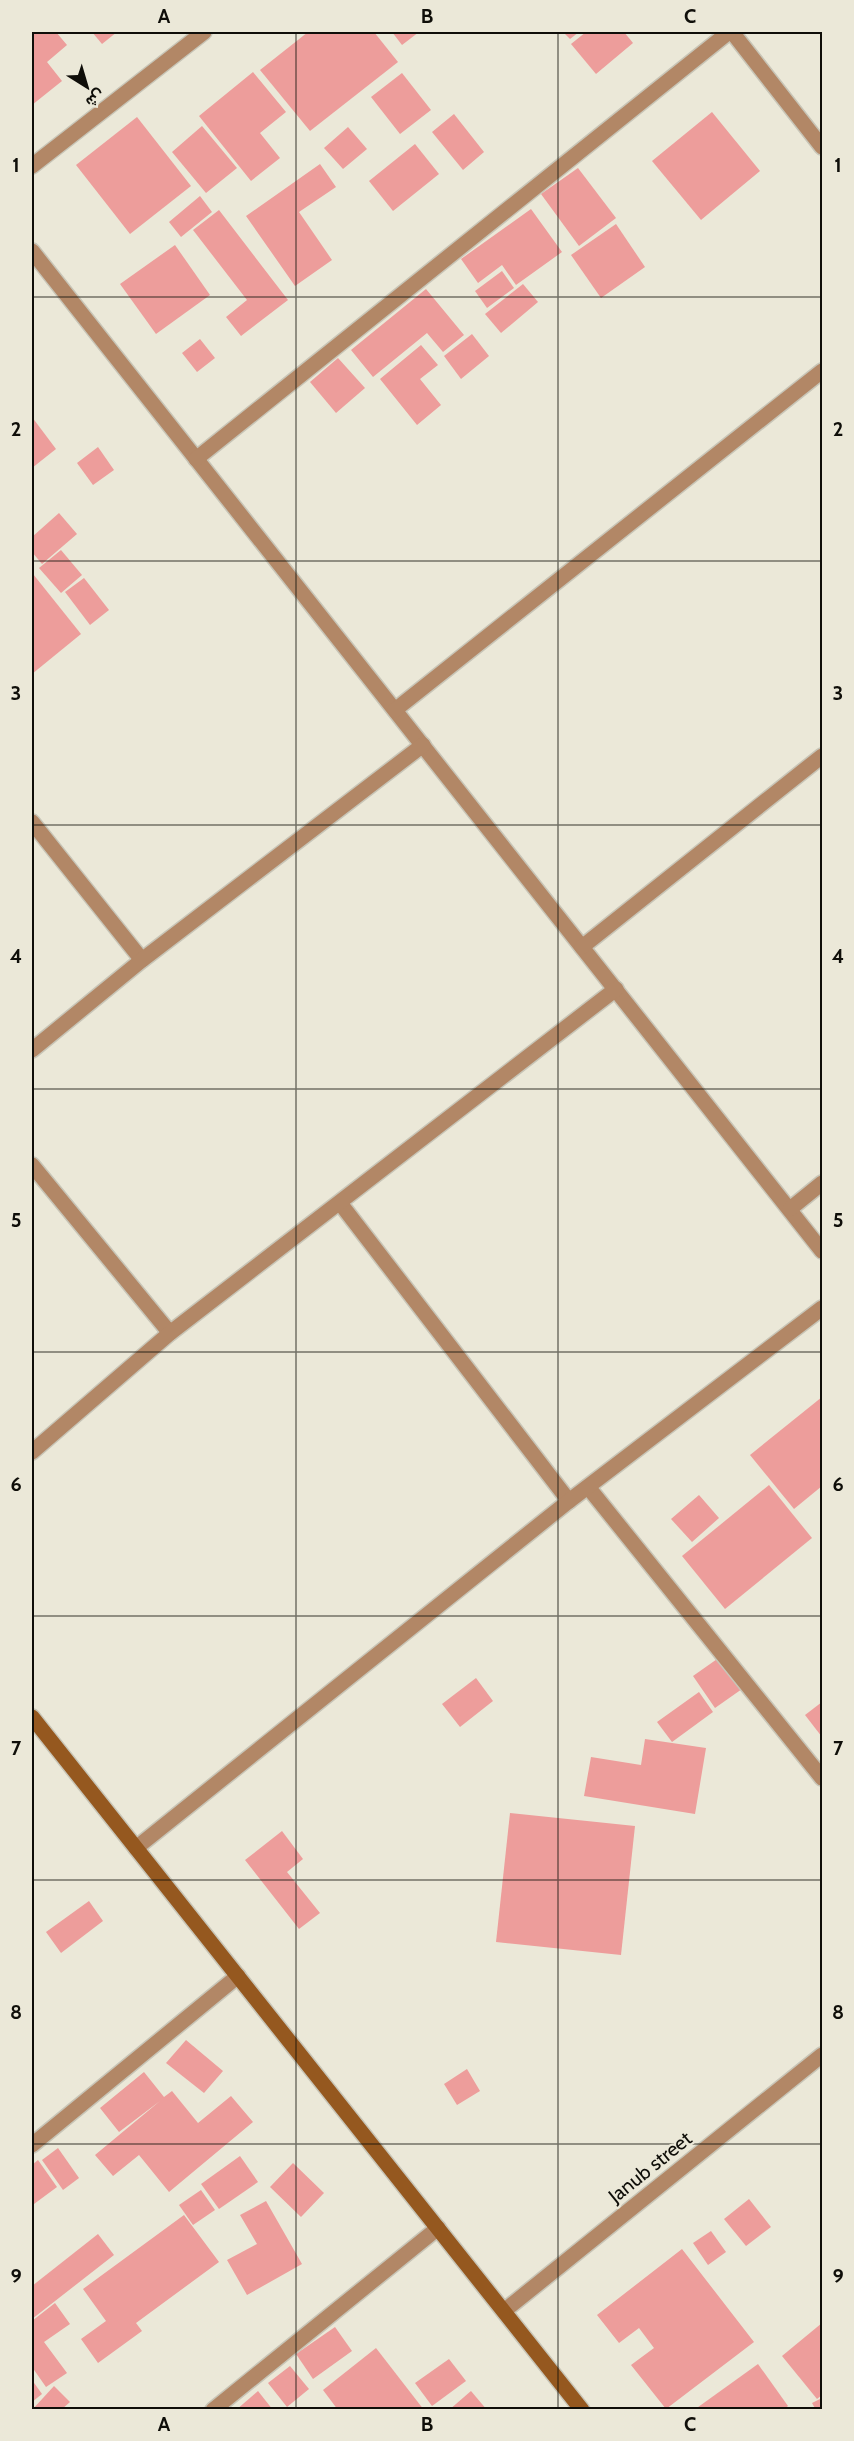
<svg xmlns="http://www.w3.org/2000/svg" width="854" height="2441" viewBox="0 0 854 2441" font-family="Cabin,Vazirmatn,sans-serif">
	<rect width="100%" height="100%" fill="#ebe8d8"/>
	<g fill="#ed9d9b">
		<path d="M 32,32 L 56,32 L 67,45 L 47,62 L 62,81 L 32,105 Z"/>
		<path d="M 92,32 L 117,32 L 102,44 Z"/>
		<path d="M 308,32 L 374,32 L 398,62 L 310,131 L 260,70 Z"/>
		<path d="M 392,32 L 419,32 L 402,45 Z"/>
		<path d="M 563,32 L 579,32 L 570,39 Z"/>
		<path d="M 586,32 L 624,32 L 633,43 L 596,74 L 571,44 Z"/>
		<path d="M 253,72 L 286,112 L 260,133 L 280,158 L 251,181 L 199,116 Z"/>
		<path d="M 402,73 L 431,110 L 400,134 L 371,97 Z"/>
		<path d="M 712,112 L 760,171 L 701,220 L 652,161 Z"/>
		<path d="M 454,114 L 484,152 L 463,170 L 432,132 Z"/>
		<path d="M 137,117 L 191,186 L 130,234 L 76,165 Z"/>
		<path d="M 202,126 L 237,168 L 206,193 L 172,152 Z"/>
		<path d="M 348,127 L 367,149 L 343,169 L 324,148 Z"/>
		<path d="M 415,144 L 439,174 L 393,211 L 369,181 Z"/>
		<path d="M 320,164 L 336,187 L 299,212 L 332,260 L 295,286 L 246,216 Z"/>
		<path d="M 578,168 L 616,218 L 579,246 L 541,194 Z"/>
		<path d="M 200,196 L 212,212 L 181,237 L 169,222 Z"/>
		<path d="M 531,209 L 562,252 L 516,285 L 502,265 L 478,283 L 461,259 Z"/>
		<path d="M 219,210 L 288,300 L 241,336 L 226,317 L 247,300 L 193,230 Z"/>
		<path d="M 616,224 L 645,267 L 601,298 L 571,255 Z"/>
		<path d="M 175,245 L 210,295 L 156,334 L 120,284 Z"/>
		<path d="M 502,271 L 514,288 L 487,308 L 475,291 Z"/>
		<path d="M 523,284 L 538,302 L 501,333 L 485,314 Z"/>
		<path d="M 426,289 L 464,335 L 443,352 L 427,333 L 373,377 L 351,350 Z"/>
		<path d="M 472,334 L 489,356 L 461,379 L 444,356 Z"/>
		<path d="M 200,339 L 215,358 L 197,372 L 182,353 Z"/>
		<path d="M 421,345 L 438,365 L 420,379 L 441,405 L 417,425 L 380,379 Z"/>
		<path d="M 338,358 L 365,388 L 336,413 L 310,382 Z"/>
		<path d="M 32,417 L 56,449 L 32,468 Z"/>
		<path d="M 98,447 L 114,470 L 93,485 L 77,463 Z"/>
		<path d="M 59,513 L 77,534 L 42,564 L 32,552 L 32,537 Z"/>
		<path d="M 61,550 L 82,575 L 61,593 L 39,568 Z"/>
		<path d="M 33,574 L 81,634 L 32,674 L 32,575 Z"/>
		<path d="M 84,578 L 109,610 L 90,625 L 65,592 Z"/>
		<path d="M 822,1397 L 822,1486 L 794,1509 L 750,1455 Z"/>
		<path d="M 769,1485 L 812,1538 L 725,1609 L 682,1556 Z"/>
		<path d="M 699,1495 L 719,1518 L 692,1542 L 671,1519 Z"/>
		<path d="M 720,1657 L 742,1689 L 715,1708 L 693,1676 Z"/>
		<path d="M 476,1678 L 493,1701 L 460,1727 L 442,1704 Z"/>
		<path d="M 699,1692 L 713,1712 L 672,1742 L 657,1722 Z"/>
		<path d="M 822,1702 L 822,1737 L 805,1715 Z"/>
		<path d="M 645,1739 L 706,1748 L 695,1814 L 584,1796 L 591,1757 L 641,1765 Z"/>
		<path d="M 510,1813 L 635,1826 L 621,1955 L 496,1942 Z"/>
		<path d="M 282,1831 L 303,1859 L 287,1872 L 320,1913 L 299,1929 L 245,1860 Z"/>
		<path d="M 89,1901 L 103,1921 L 61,1953 L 46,1932 Z"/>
		<path d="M 186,2040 L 223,2071 L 204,2093 L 166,2063 Z"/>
		<path d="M 467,2069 L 480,2091 L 457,2105 L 444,2084 Z"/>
		<path d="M 144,2072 L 164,2097 L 172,2091 L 198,2123 L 231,2096 L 253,2122 L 169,2192 L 139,2155 L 113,2176 L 95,2155 L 160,2101 L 119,2132 L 100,2108 Z"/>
		<path d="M 58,2148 L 79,2178 L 63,2190 L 42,2160 Z"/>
		<path d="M 240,2156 L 258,2182 L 219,2209 L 201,2184 Z"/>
		<path d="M 38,2160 L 57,2187 L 34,2204 L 32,2200 L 32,2165 Z"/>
		<path d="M 293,2163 L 324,2193 L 301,2217 L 270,2187 Z"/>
		<path d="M 201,2190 L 215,2210 L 193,2225 L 179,2205 Z"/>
		<path d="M 749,2199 L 771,2227 L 746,2246 L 724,2219 Z"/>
		<path d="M 266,2201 L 302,2264 L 247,2295 L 227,2260 L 257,2244 L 240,2215 Z"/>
		<path d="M 184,2215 L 219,2262 L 136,2323 L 142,2331 L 98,2363 L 81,2339 L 106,2321 L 83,2289 Z"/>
		<path d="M 711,2231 L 726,2252 L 708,2265 L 693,2243 Z"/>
		<path d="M 98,2234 L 114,2255 L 32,2319 L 32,2286 Z"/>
		<path d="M 682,2249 L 754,2342 L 666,2409 L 631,2365 L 654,2348 L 639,2328 L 619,2343 L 597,2315 Z"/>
		<path d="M 55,2303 L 70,2324 L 44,2342 L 67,2373 L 46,2387 L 32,2367 L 32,2321 Z"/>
		<path d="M 822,2323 L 822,2395 L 817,2399 L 782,2356 Z"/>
		<path d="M 335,2327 L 352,2351 L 313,2379 L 296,2354 Z"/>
		<path d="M 376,2348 L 424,2410 L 338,2410 L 323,2390 Z"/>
		<path d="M 449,2359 L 466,2381 L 432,2406 L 415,2383 Z"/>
		<path d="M 758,2364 L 788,2406 L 783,2410 L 694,2410 Z"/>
		<path d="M 290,2366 L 309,2389 L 287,2407 L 268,2383 Z"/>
		<path d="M 32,2380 L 42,2394 L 32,2402 Z"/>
		<path d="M 54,2386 L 70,2402 L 61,2410 L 32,2410 Z"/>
		<path d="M 258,2391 L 273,2410 L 236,2410 Z"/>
		<path d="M 471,2391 L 487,2410 L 449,2410 Z"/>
		<path d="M 822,2398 L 822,2410 L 816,2410 L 812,2403 Z"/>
	</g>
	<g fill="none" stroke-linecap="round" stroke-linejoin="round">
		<defs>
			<g id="street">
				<path d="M 732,32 L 822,147"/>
				<path d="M 32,166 L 204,32"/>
				<path d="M 32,251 L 822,1251"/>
				<path d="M 196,459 L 729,32"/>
				<path d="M 395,710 L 822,371"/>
				<path d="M 32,822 L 142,960"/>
				<path d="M 582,947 L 822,756"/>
				<path d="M 32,1050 L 142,960 L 423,745"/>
				<path d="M 32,1165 L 170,1333"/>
				<path d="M 340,1203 L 569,1501"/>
				<path d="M 790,1209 L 822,1183"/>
				<path d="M 32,1452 L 170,1333 L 616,989"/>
				<path d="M 588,1487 L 822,1778"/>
				<path d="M 136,1848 L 569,1501 L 822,1308"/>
				<path d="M 32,2145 L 238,1976"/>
				<path d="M 504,2311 L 822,2055"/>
				<path d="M 213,2410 L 438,2228"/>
			</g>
			<path id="secondary" d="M 32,1717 L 582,2410"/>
		</defs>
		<use href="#street" stroke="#c8c5b7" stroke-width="18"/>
		<use href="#secondary" stroke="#c8c5b7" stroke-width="18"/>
		<use href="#street" stroke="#b28766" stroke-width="15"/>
		<use href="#secondary" stroke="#95581f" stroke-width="15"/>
	</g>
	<path fill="none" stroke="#0f0e09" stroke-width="1.5" stroke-opacity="0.55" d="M 296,32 L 296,2410M 558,32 L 558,2410M 32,297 L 822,297M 32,561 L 822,561M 32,825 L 822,825M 32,1089 L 822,1089M 32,1352 L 822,1352M 32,1616 L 822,1616M 32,1880 L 822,1880M 32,2144 L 822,2144"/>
	<g text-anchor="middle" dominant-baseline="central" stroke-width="4.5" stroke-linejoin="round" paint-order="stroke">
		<g font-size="20" fill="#0f0e09" stroke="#ebe8d8">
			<text transform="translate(650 2167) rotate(-39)">Janub street</text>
		</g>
	</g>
	<rect width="854" height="2441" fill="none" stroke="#ebe8d8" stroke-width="66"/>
	<g transform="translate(87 87) rotate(143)" stroke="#ebe8d8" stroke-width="4.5" paint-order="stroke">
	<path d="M0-4.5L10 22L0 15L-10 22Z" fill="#0f0e09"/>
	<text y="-9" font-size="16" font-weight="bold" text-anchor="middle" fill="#0f0e09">ش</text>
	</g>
	<rect x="33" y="33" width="788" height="2375" fill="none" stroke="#0f0e09" stroke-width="2"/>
	<g font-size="20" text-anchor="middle" font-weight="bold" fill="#0f0e09">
		<text x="164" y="23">A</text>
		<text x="427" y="23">B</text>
		<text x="690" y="23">C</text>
		<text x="16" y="172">1</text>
		<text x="838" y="172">1</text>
		<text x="16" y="436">2</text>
		<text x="838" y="436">2</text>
		<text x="16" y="700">3</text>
		<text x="838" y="700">3</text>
		<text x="16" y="963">4</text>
		<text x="838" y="963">4</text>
		<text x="16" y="1227">5</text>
		<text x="838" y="1227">5</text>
		<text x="16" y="1491">6</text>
		<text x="838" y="1491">6</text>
		<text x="16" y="1755">7</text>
		<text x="838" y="1755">7</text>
		<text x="16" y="2019">8</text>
		<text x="838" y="2019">8</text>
		<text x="16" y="2283">9</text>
		<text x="838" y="2283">9</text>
		<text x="164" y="2431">A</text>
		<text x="427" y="2431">B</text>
		<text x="690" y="2431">C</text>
	</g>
</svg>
